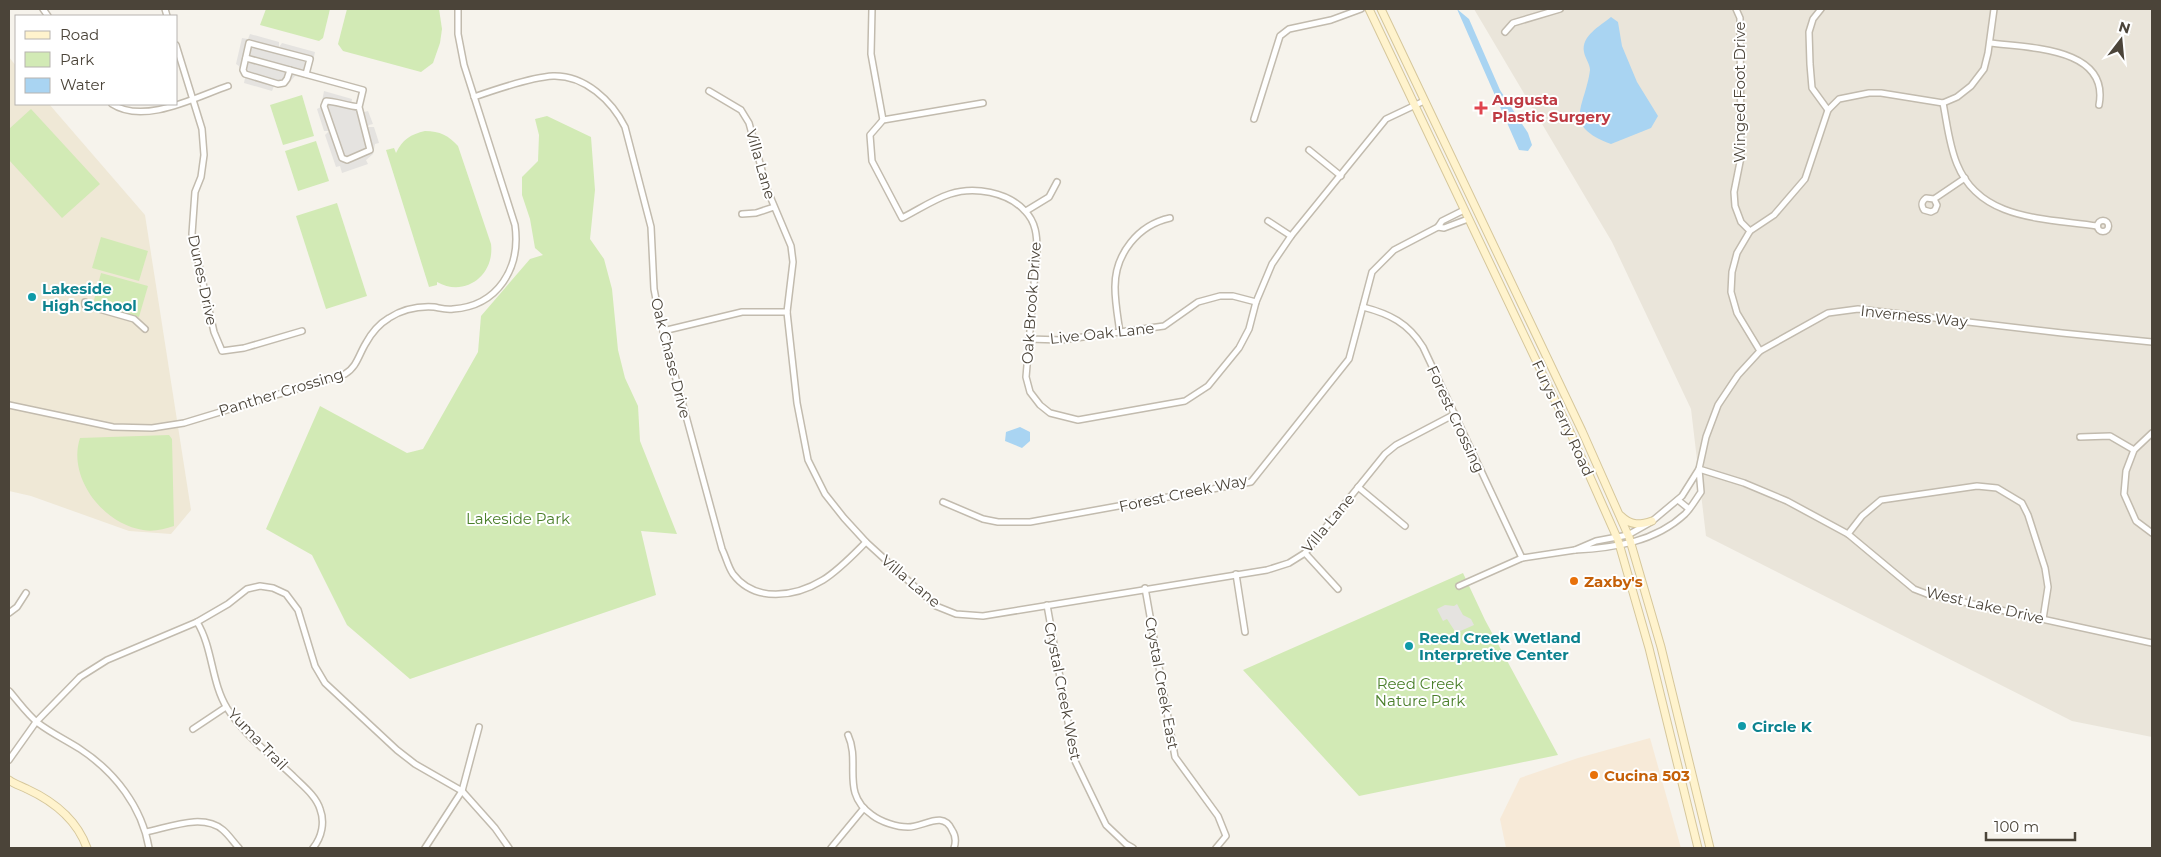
<svg xmlns="http://www.w3.org/2000/svg" width="2161" height="857" viewBox="0 0 2161 857" font-family="Montserrat,sans-serif">
	<rect width="100%" height="100%" fill="#f6f3ec"/>
	<path fill="#eae5da" d="M 1474,9 L 2152,9 L 2152,737 L 2072,721 L 1706,536 L 1691,409 L 1612,242 Z"/>
	<path fill="#f7ead8" d="M 1650,738 L 1681,848 L 1506,848 L 1500,819 L 1520,778 L 1578,758 Z"/>
	<path fill="#efe8d6" d="M 9,57 L 16,66 L 16,104 L 49,104 L 145,215 L 191,510 L 171,534 L 129,531 L 31,496 L 9,491 Z"/>
	<g fill="#d2eab5">
		<path d="M 266,9 L 330,9 L 323,38 L 319,41 L 260,25 Z"/>
		<path d="M 347,9 L 439,9 L 442,29 L 440,43 L 433,63 L 421,72 L 343,51 L 338,44 Z"/>
		<path d="M 302,95 L 314,136 L 283,145 L 270,105 Z"/>
		<path d="M 31,109 L 100,184 L 62,218 L 9,160 L 9,129 Z"/>
		<path d="M 547,116 L 591,137 L 595,190 L 590,239 L 604,259 L 612,289 L 618,350 L 625,378 L 638,406 L 640,441 L 677,534 L 641,531 L 656,595 L 410,679 L 347,625 L 312,555 L 266,529 L 320,406 L 407,453 L 423,449 L 478,352 L 481,316 L 530,259 L 543,255 L 535,248 L 530,219 L 522,195 L 522,177 L 538,161 L 539,135 L 535,119 Z"/>
		<path d="M 425,131 C 440,131 449,136 458,146 L 491,244 C 495,275 465,298 437,282 L 437,285 L 429,287 L 386,150 L 394,148 L 396,153 C 402,140 411,134 425,131 Z"/>
		<path d="M 316,141 L 329,181 L 298,191 L 285,151 Z"/>
		<path d="M 337,203 L 367,296 L 326,309 L 296,216 Z"/>
		<path d="M 101,237 L 148,251 L 139,281 L 92,268 Z"/>
		<path d="M 101,273 L 148,286 L 139,317 L 93,304 Z"/>
		<path d="M 169,435 L 172,439 L 174,526 C 164,529 154,532 143,530 C 103,524 67,477 80,438 Z"/>
		<path d="M 1463,573 L 1485,620 L 1558,755 L 1359,796 L 1243,670 Z"/>
	</g>
	<g fill="#e5e3e0">
		<path d="M 250,34 L 279,42 L 279,47 L 282,43 L 315,52 L 309,79 L 295,76 L 286,86 L 274,86 L 272,91 L 244,83 L 245,78 L 241,74 L 239,66 L 236,64 L 242,38 L 248,39 Z"/>
		<path d="M 324,91 L 352,99 L 351,104 L 363,108 L 364,112 L 368,111 L 373,124 L 369,125 L 368,127 L 374,127 L 379,143 L 375,144 L 373,154 L 366,160 L 368,164 L 342,173 L 340,166 L 336,167 L 325,135 L 329,131 L 324,131 L 317,109 L 321,107 Z"/>
		<path d="M 1457,604 L 1463,615 L 1471,619 L 1474,625 L 1456,633 L 1447,619 L 1443,621 L 1437,609 L 1445,605 L 1454,606 Z"/>
	</g>
	<g fill="#a9d4f2">
		<path d="M 1457,9 L 1469,19 L 1500,90 L 1528,133 L 1532,145 L 1528,151 L 1519,150 Z"/>
		<path d="M 1611,17 L 1618,22 L 1622,46 L 1637,82 L 1658,116 L 1651,128 L 1611,144 C 1561,125 1585,108 1590,70 C 1590,64 1585,58 1584,52 C 1581,36 1600,26 1611,17 Z"/>
		<path d="M 1020,427 L 1030,432 L 1030,441 L 1022,448 L 1005,441 L 1006,432 Z"/>
	</g>
	<g fill="none" stroke-linecap="round" stroke-linejoin="round">
		<defs>
			<g id="street">
				<path d="M 43,9 L 48,16"/>
				<path d="M 165,9 L 167,16"/>
				<path d="M 872,9 L 871,54 L 883,120"/>
				<path d="M 1736,9 L 1740,18 L 1741,157 L 1734,192 L 1735,206 L 1741,222 L 1750,231"/>
				<path d="M 1821,9 L 1813,19 L 1809,32 L 1810,64 L 1812,88 L 1828,110"/>
				<path d="M 1505,32 L 1513,23 L 1560,9"/>
				<path d="M 1990,43 C 2028,48 2110,47 2099,105"/>
				<path d="M 176,45 L 202,129 L 204,155 L 201,177 L 195,192 L 192,234 L 214,332 L 222,351 L 244,348 L 302,331"/>
				<path d="M 246,58 L 363,90 L 359,107 C 348,106 334,101 326,101 L 324,106 L 342,158 L 347,160 L 370,150 L 359,107"/>
				<path d="M 290,70 L 287,79 L 284,83 L 278,84 L 245,74 L 243,70 L 249,43 L 310,59 L 306,74"/>
				<path d="M 709,91 L 741,110 L 749,123 L 767,189 L 791,246 L 793,262 L 787,312 L 797,403 L 808,460 L 825,494 L 844,518 L 866,542 L 936,606 L 956,614 L 983,616 L 1267,570 L 1289,563 L 1305,553 L 1385,454 L 1396,445 L 1455,414"/>
				<path d="M 474,97 C 494,90 533,77 553,76 C 585,75 612,101 625,127 L 651,227 L 654,289 L 660,320 L 722,549 C 726,557 728,567 733,574 C 755,603 795,597 823,580 C 839,570 853,555 866,542"/>
				<path d="M 983,103 L 883,120 L 870,135 L 872,161 L 902,218 C 918,210 934,199 950,194 C 974,186 1008,192 1025,211 C 1036,222 1037,236 1037,250 L 1026,377 L 1030,392 L 1040,405 L 1050,413 L 1078,420 L 1185,401 L 1208,386 L 1239,348 L 1249,329 L 1256,302 L 1272,264 L 1291,236 L 1386,119 L 1424,101"/>
				<path d="M 1943,103 C 1947,123 1949,145 1957,164 C 1980,221 2045,218 2097,226"/>
				<path d="M 112,104 C 144,125 196,97 228,86"/>
				<path d="M 1254,119 L 1280,36 L 1289,29 L 1331,20 L 1361,9"/>
				<path d="M 1309,150 L 1341,176"/>
				<path d="M 1934,199 L 1937,205 L 1935,210 L 1931,212 L 1924,210 C 1921,205 1921,202 1926,198 L 1934,199 L 1965,178"/>
				<path d="M 1026,211 L 1049,197 L 1057,182"/>
				<path d="M 742,214 L 756,213 L 774,207"/>
				<circle cx="2103" cy="226" r="5.5"/>
				<path d="M 1268,221 L 1291,236"/>
				<path d="M 1438,227 L 1444,228 L 1468,219"/>
				<path d="M 85,302 L 85,305 L 134,319 L 145,329"/>
				<path d="M 1363,307 C 1390,314 1408,323 1423,347 L 1522,558"/>
				<path d="M 663,331 L 742,312 L 787,312"/>
				<path d="M 1120,333 C 1118,318 1115,303 1115,287 C 1115,254 1138,225 1170,218"/>
				<path d="M 1029,339 L 1061,340 L 1164,326 L 1198,302 L 1220,296 L 1233,296 L 1256,302"/>
				<path d="M 2152,342 L 2062,333 L 1858,309 L 1828,313 L 1760,351 L 1738,375 L 1718,405 L 1706,437 L 1699,469 L 1744,483 L 1787,501 L 1848,534 L 1914,589 L 1927,594 L 2152,643"/>
				<path d="M 1760,351 L 1737,313 L 1731,292 L 1732,272 L 1737,253 L 1750,231 L 1774,215 L 1805,179 L 1828,110 L 1839,99 L 1869,93 L 1881,93 L 1943,103 L 1957,97 L 1971,86 L 1984,69 L 1988,53 L 1994,9"/>
				<path d="M 9,405 L 113,427 L 152,428 L 184,423 L 345,374 C 357,367 359,354 366,343 C 372,332 379,324 389,318 C 403,309 418,306 434,307 C 440,308 446,310 453,309 C 498,306 521,268 515,225 L 464,65 L 458,34 L 458,9"/>
				<path d="M 2152,433 L 2134,450 L 2126,471 L 2124,494 L 2136,521 L 2152,533"/>
				<path d="M 2080,437 L 2110,436 L 2134,450"/>
				<path d="M 1699,469 L 1701,492 C 1696,499 1691,508 1685,514 C 1655,542 1614,548 1575,550 L 1596,541 L 1628,535 L 1651,522 L 1682,496 Z"/>
				<path d="M 1358,487 L 1405,526"/>
				<path d="M 1678,500 L 1689,509"/>
				<path d="M 943,502 L 983,519 L 998,522 L 1030,522 L 1251,482 L 1349,359 L 1372,272 L 1394,250 L 1438,227 L 1442,221 L 1464,210"/>
				<path d="M 1848,534 L 1862,516 L 1881,500 L 1977,486 L 1997,488 L 2022,503 L 2028,515 L 2045,568 L 2048,587 L 2043,619"/>
				<path d="M 1305,553 L 1338,589"/>
				<path d="M 1236,574 L 1245,632"/>
				<path d="M 1459,586 L 1522,558 L 1575,550"/>
				<path d="M 1145,588 L 1175,757 L 1218,816 L 1226,836 L 1216,848"/>
				<path d="M 1047,605 L 1075,761 L 1106,825 L 1126,844 L 1133,848"/>
				<path d="M 9,613 L 17,607 L 26,593"/>
				<path d="M 197,622 C 213,648 211,682 227,708 C 242,733 272,756 293,776 C 303,786 316,796 320,809 C 325,822 322,837 313,848"/>
				<path d="M 9,691 C 18,701 27,714 38,723 C 51,733 66,740 80,749 C 115,772 142,807 149,848"/>
				<path d="M 193,729 L 226,707"/>
				<path d="M 848,735 C 861,763 840,793 872,815 C 881,822 897,827 908,827 C 924,827 943,810 952,830 C 956,836 956,842 954,848"/>
				<path d="M 9,760 L 36,722 L 80,677 L 107,660 L 197,622 L 228,604 L 247,589 L 260,586 L 273,588 L 286,594 L 298,610 L 315,666 L 325,683 L 397,750 L 415,764 L 462,791 L 495,828 L 509,848"/>
				<path d="M 146,832 C 170,827 203,813 223,830 C 229,835 234,843 239,848"/>
				<path d="M 425,848 L 462,791 L 479,727"/>
				<path d="M 831,848 L 864,808"/>
			</g>
			<g id="secondary">
				<path d="M 1369,9 L 1571,434 L 1618,540 L 1649,648 L 1698,848"/>
				<path d="M 1381,9 L 1582,431 L 1629,537 L 1661,647 L 1710,848"/>
				<path d="M 1621,516 C 1631,526 1640,525 1652,521"/>
				<path d="M 9,780 C 14,784 21,786 27,789 C 53,801 77,820 87,848"/>
			</g>
		</defs>
		<use href="#street" stroke="#c2bbae" stroke-width="8"/>
		<use href="#secondary" stroke="#d6c79b" stroke-width="9"/>
		<use href="#street" stroke="#fff" stroke-width="5"/>
		<use href="#secondary" stroke="#fff3cd" stroke-width="7"/>
	</g>
	<path fill="#e0444e" stroke="#fff" stroke-width="2" d="M1478.5 100.5h5v5h5v5h-5v5h-5v-5h-5v-5h5z"/>
	<g fill="#0f9aa8" stroke="#fff" stroke-width="2">
		<circle cx="32" cy="297" r="5"/>
		<circle cx="1409" cy="646" r="5"/>
		<circle cx="1742" cy="726" r="5"/>
	</g>
	<g fill="#e8710a" stroke="#fff" stroke-width="2">
		<circle cx="1574" cy="581" r="5"/>
		<circle cx="1594" cy="775" r="5"/>
	</g>
	<g text-anchor="middle" dominant-baseline="central" stroke-width="4" stroke-linejoin="round" paint-order="stroke">
		<g font-size="15" fill="#4b4439" stroke="#fff">
			<text transform="translate(1739 92) rotate(-90)">Winged Foot Drive</text>
			<text transform="translate(761 164) rotate(74)">Villa Lane</text>
			<text transform="translate(203 280) rotate(78)">Dunes Drive</text>
			<text transform="translate(1031 303) rotate(-86)">Oak Brook Drive</text>
			<text transform="translate(1914 316) rotate(6)">Inverness Way</text>
			<text transform="translate(1102 333) rotate(-6)">Live Oak Lane</text>
			<text transform="translate(671 358) rotate(76)">Oak Chase Drive</text>
			<text transform="translate(281 392) rotate(-17)">Panther Crossing</text>
			<text transform="translate(1563 418) rotate(65)">Furys Ferry Road</text>
			<text transform="translate(1456 419) rotate(65)">Forest Crossing</text>
			<text transform="translate(1183 493) rotate(-12)">Forest Creek Way</text>
			<text transform="translate(1328 523) rotate(-50)">Villa Lane</text>
			<text transform="translate(911 581) rotate(40)">Villa Lane</text>
			<text transform="translate(1985 605) rotate(13)">West Lake Drive</text>
			<text transform="translate(1162 683) rotate(80)">Crystal Creek East</text>
			<text transform="translate(1063 691) rotate(79)">Crystal Creek West</text>
			<text transform="translate(258 739) rotate(46)">Yuma Trail</text>
		</g>
		<g font-size="15" font-weight="bold" fill="#be3a42" stroke="#fff" text-anchor="start">
			<text x="1492" y="99">Augusta<tspan x="1492" dy="17">Plastic Surgery</tspan></text>
		</g>
		<g font-size="15" font-weight="bold" fill="#0d838f" stroke="#fff" text-anchor="start">
			<text x="42" y="288">Lakeside<tspan x="42" dy="17">High School</tspan></text>
			<text x="1419" y="637">Reed Creek Wetland<tspan x="1419" dy="17">Interpretive Center</tspan></text>
			<text x="1752" y="726">Circle K</text>
		</g>
		<g font-size="15" fill="#4a7f2a" stroke="#fff">
			<text x="518" y="518">Lakeside Park</text>
			<text x="1420" y="683">Reed Creek<tspan x="1420" dy="17">Nature Park</tspan></text>
		</g>
		<g font-size="15" font-weight="bold" fill="#c56008" stroke="#fff" text-anchor="start">
			<text x="1584" y="581">Zaxby's</text>
			<text x="1604" y="775">Cucina 503</text>
		</g>
	</g>
	<rect width="2161" height="857" fill="none" stroke="#4b4439" stroke-width="20"/>
	<rect x="15" y="15" width="162" height="90" fill="#ffffff" stroke="#b7b4b0"/>
	<rect x="25" y="31" width="25" height="8" fill="#fff3cd" stroke="#b7b4b0"/>
	<text x="60" y="40" font-size="15" fill="#4b4439">Road</text>
	<rect x="25" y="52" width="25" height="15" fill="#d2eab5" stroke="#b7b4b0"/>
	<text x="60" y="65" font-size="15" fill="#4b4439">Park</text>
	<rect x="25" y="78" width="25" height="15" fill="#a9d4f2" stroke="#b7b4b0"/>
	<text x="60" y="90" font-size="15" fill="#4b4439">Water</text>
	<g transform="translate(2121 40) rotate(16)" stroke="#ffffff" stroke-width="4" paint-order="stroke">
	<path d="M0-4L9 19L0 12L-9 19Z" fill="#4b4439"/>
	<text y="-8" font-size="14" font-weight="bold" text-anchor="middle" fill="#4b4439">N</text>
	</g>
	<path d="M1986 832v8h89v-8" fill="none" stroke="#4b4439" stroke-width="2.5"/>
	<text x="1994" y="832" font-size="15" fill="#4b4439" stroke="#ffffff" stroke-width="4" paint-order="stroke">100 m</text>
</svg>
